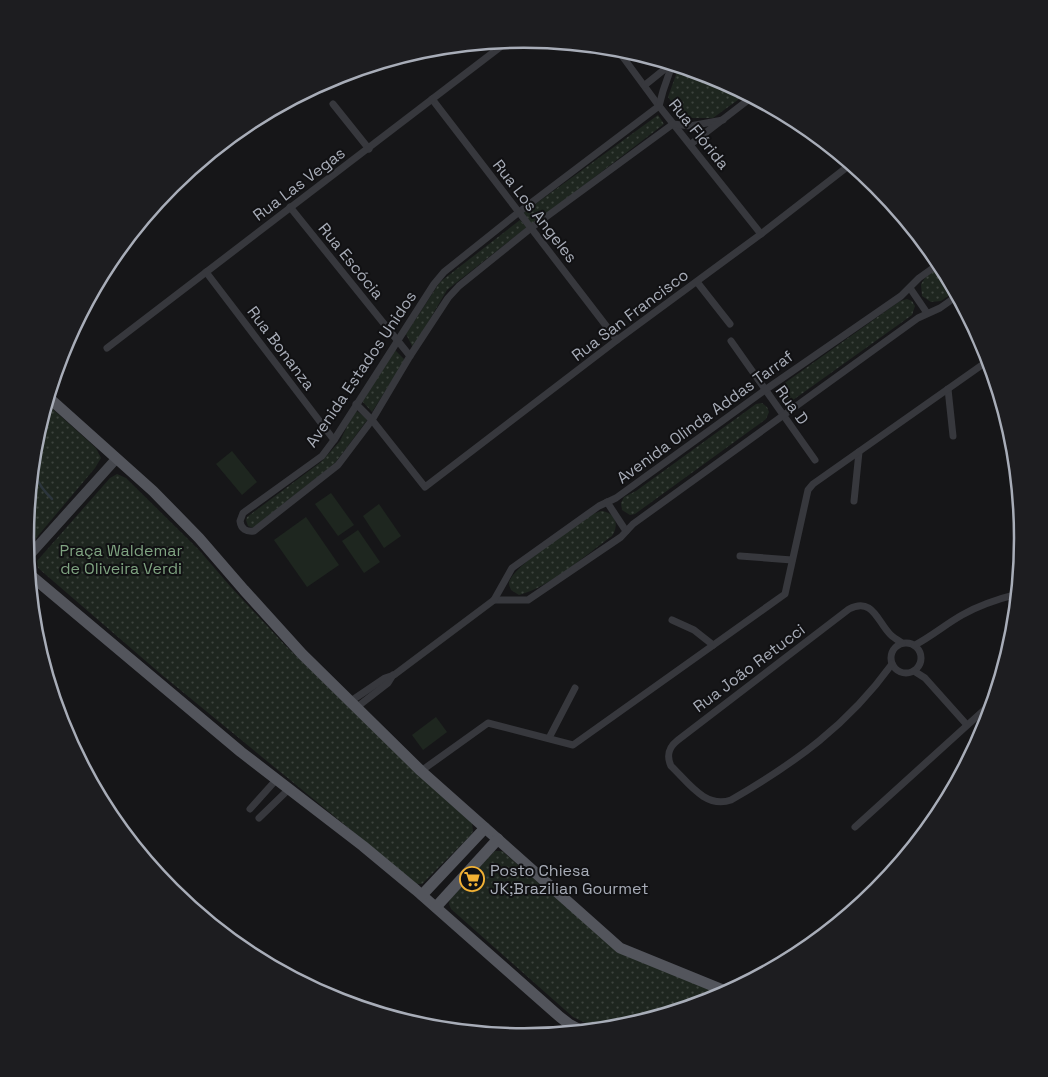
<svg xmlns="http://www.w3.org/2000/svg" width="1048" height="1077" viewBox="0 0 1048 1077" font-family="'Space Grotesk',sans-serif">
	<defs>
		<pattern id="grass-dots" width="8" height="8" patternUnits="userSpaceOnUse" patternTransform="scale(1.25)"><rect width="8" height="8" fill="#1e261f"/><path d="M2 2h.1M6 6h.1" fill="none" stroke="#3c433d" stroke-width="1.8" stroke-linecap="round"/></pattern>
	</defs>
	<rect width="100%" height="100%" fill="#161618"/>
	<g fill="url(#grass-dots)">
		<path d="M 680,67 L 715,78 L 746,94 L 713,118 L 683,118 L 668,97 L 678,69 Z"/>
		<path d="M 658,115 L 664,124 L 532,225 L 523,213 Z"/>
		<path d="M 520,220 L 527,227 L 447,290 L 413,348 L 406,334 L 440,282 Z"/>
		<path d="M 941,265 L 955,291 L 941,301 L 931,302 L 922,296 L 921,284 L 925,278 Z"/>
		<path d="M 907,299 L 912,301 L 915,306 L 912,315 L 793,400 L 788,401 L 781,397 L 780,391 L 782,385 L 900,301 Z"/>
		<path d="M 395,350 L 405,360 L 372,412 L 361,400 Z"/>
		<path d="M 46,403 L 96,448 L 101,458 L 95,468 L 26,550 L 25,538 L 35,441 Z"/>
		<path d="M 762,403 L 767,407 L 769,412 L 766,419 L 635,514 L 630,515 L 622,510 L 621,503 L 624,497 L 636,491 L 756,404 Z"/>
		<path d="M 355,410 L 368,419 L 335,463 L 253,528 L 248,526 L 246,520 L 247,517 L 321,462 L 340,441 Z"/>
		<path d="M 117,474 L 126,478 L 199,550 L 230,586 L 285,645 L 417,774 L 472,823 L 473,831 L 471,835 L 422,884 L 417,884 L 162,675 L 38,568 L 37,561 L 110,478 Z"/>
		<path d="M 601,511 C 615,512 620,525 612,536 C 584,556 552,586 519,595 L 511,590 C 510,587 509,586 509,583 C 513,565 577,526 593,514 Z"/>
		<path d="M 495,851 L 502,851 L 614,948 L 723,995 L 715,1000 L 621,1028 L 600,1030 L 573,1017 L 451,909 L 449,904 L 450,899 Z"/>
	</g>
	<g fill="#1e261f">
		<path d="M 232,451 L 257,482 L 242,495 L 216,464 Z"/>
		<path d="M 331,493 L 354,525 L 338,536 L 315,504 Z"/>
		<path d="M 379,504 L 401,536 L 384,548 L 363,516 Z"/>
		<path d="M 306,517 L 339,565 L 307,587 L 274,540 Z"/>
		<path d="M 358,530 L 380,562 L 364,573 L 342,541 Z"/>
		<path d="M 436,717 L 447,732 L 423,750 L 412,735 Z"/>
	</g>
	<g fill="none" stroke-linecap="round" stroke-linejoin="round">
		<path stroke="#2c353c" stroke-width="2.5" d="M 34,446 L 39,451 C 35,476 33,480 52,499"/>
		<g stroke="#37383d" stroke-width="7">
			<path d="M 617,49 L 659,106 L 761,234"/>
			<path d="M 672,65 L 663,91 L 659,106 L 519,212 L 444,272 L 434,284 L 334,440 L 322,456 L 243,513 L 240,521 C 241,529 246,532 254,531 L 338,465 L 372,420 L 410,356 L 448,298 L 459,286 L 531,228 L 673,124 L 690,126 L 723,120"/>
			<path d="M 319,85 L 322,89"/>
			<path d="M 645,85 L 671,64"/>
			<path d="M 432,99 L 617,340"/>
			<path d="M 333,104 L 369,149"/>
			<path d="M 691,144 L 752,97"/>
			<path d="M 290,207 L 410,356"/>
			<path d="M 206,272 L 334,440"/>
			<path d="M 697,282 L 730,324"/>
			<path d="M 910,288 L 927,313"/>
			<path d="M 731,341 L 815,460"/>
			<path d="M 107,348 L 508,41"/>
			<path d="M 948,389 L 953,436"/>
			<path d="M 356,404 L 372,420 L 425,487 L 617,340 L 761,234 L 851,164"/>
			<path d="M 854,501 L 859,452"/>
			<path d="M 607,502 L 626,531"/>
			<path d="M 740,556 L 792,560"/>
			<path d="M 494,600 L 528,600 L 621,537 L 633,524 L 918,318 L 940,308 L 957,296"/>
			<path d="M 672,620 L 694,630 L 713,645"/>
			<circle cx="906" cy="658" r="15"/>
			<path d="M 915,645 C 932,636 946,624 962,615 C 980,605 998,599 1018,594"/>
			<path d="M 892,664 C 848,725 795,763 731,800 C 705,809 688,782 671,766 C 666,755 669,747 678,740 L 849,609 C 872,597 877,620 889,633 C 892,637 898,640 902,643"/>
			<path d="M 914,671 L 925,678 L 967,725"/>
			<path d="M 351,701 L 385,678 L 394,675 L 494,600 L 512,568 L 599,506 L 616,498 L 765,390 L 901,296 L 919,278 L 940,263"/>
			<path d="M 357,707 L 388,683 L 393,675"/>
			<path d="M 549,738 L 575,688"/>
			<path d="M 421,771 L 488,723 L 573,745 L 785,594 L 808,490 L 813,484 L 989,360"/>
			<path d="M 250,809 L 276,780"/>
			<path d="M 259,818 L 289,789"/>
			<path d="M 855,827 L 994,701"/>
		</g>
		<path stroke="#45474d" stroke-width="10" d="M 27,558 L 116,459"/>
		<g stroke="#53555c" stroke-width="11">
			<path d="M 48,397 L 153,491 L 199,538 L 244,590 L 302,654 L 421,771 L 620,948 L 728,992"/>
			<path d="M 29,574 L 241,752 L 363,846 L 416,890 L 560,1017 L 569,1024 L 584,1032"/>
			<path d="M 422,895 L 485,828"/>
			<path d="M 436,907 L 498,839"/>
		</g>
	</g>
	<defs>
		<symbol id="supermarket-ring" viewBox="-11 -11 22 22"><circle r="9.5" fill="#111113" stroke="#f2b134" stroke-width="1.5"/><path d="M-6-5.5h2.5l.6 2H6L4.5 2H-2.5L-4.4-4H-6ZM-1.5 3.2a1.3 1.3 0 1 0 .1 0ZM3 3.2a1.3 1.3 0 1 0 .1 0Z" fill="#f2b134"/></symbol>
	</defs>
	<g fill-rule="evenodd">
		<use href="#supermarket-ring" x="458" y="865" width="28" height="28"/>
	</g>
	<g text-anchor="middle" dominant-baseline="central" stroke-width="4" stroke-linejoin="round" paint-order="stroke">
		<g font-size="16" fill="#a8adb8" stroke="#111113">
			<text transform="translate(699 134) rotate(51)">Rua Flórida</text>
			<text transform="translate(299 184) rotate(-37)">Rua Las Vegas</text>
			<text transform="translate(535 211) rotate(52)">Rua Los Angeles</text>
			<text transform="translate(351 261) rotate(51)">Rua Escócia</text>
			<text transform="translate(630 315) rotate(-37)">Rua San Francisco</text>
			<text transform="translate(281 348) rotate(53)">Rua Bonanza</text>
			<text transform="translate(361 369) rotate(-56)">Avenida Estados Unidos</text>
			<text transform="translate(792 405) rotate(54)">Rua D</text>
			<text transform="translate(705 417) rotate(-36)">Avenida Olinda Addas Tarraf</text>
			<text transform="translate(749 668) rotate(-37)">Rua João Retucci</text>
		</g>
		<g font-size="16" fill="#7fa381" stroke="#111113">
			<text x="121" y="550">Praça Waldemar<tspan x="121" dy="18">de Oliveira Verdi</tspan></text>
		</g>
		<g font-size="16" fill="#a8adb8" stroke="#111113" text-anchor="start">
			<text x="490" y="870">Posto Chiesa<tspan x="490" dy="18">JK;Brazilian Gourmet</tspan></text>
		</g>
	</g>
	<path d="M0 0H1048V1077H0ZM34 538a490 490 0 1 1 980 0a490 490 0 1 1-980 0Z" fill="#1d1d20" fill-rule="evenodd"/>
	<path fill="none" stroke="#a8adb8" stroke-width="2.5" d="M34 538a490 490 0 1 1 980 0a490 490 0 1 1-980 0Z"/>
</svg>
